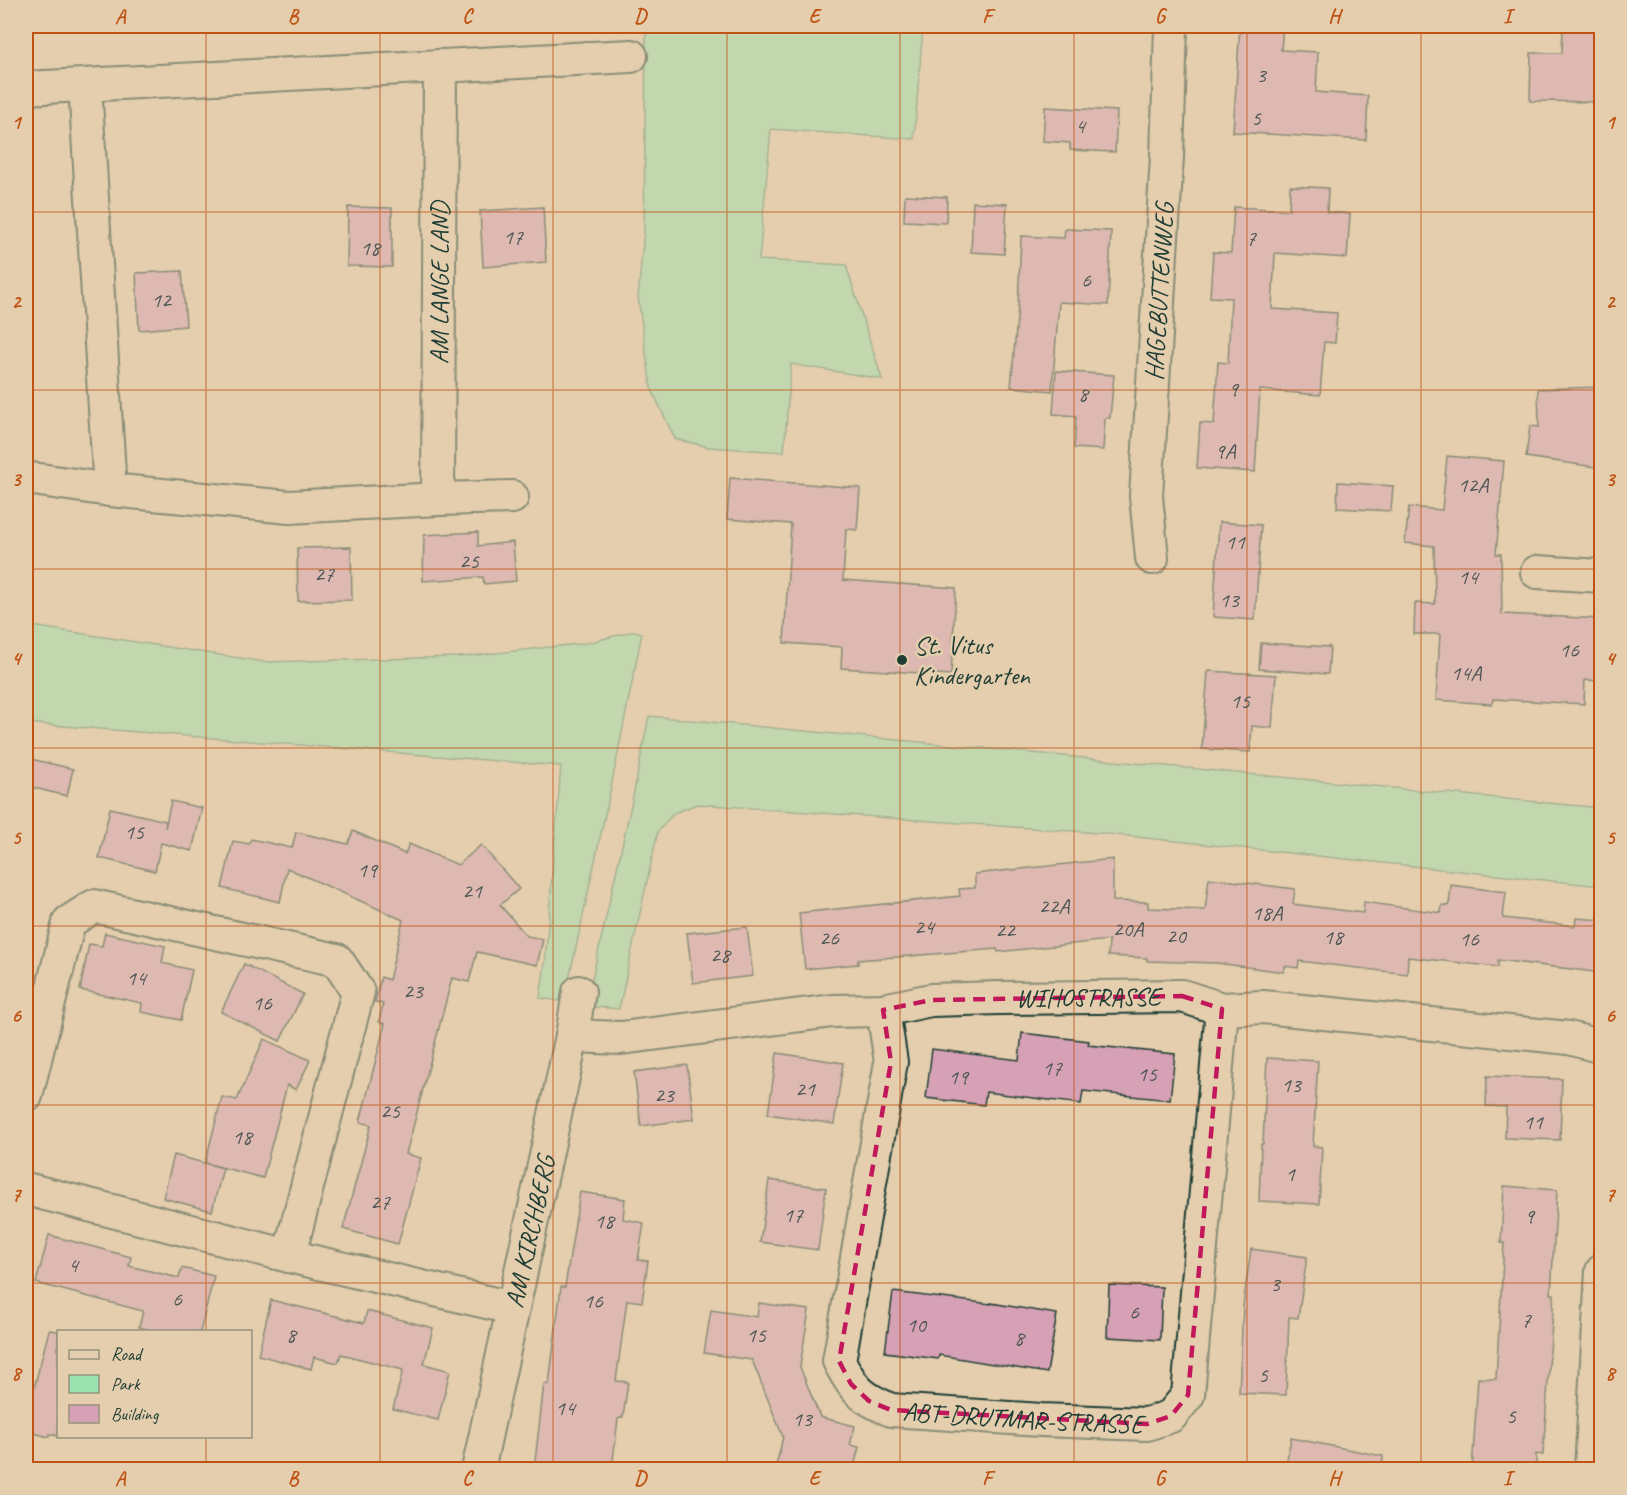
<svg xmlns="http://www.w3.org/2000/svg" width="1627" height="1495" viewBox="0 0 1627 1495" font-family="Caveat,sans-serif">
	<rect width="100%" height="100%" fill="#e4cead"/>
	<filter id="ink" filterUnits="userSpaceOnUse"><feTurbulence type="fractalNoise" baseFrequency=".0167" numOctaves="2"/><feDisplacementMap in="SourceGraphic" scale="12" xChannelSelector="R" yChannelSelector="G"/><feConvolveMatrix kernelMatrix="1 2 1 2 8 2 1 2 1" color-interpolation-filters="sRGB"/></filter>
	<g filter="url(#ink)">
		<g fill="#9be2b0" stroke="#5d9072" stroke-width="1.5">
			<path d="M 646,26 L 923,26 L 914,139 L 771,129 L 759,260 L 846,265 L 882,379 L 791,364 L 784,452 L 709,447 L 675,439 L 651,388 L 638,297 L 644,231 Z"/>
			<path d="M 26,625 L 264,662 L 460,657 L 587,643 L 634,631 L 642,633 L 610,792 L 564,1002 L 540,998 L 545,964 L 561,766 L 26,723 Z"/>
			<path d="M 649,716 L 1601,808 L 1601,886 L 1099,833 L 697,804 L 674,813 L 658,831 L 619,1009 L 586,1006 L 633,797 Z"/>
		</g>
		<g fill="#d6a0b5" stroke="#1f3d34" stroke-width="1.5">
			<path d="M 1240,26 L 1283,26 L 1281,50 L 1318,52 L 1316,92 L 1368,96 L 1366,140 L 1233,132 Z"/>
			<path d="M 1563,26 L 1602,26 L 1602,102 L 1530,101 L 1531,53 L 1562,53 Z"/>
			<path d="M 1045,107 L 1117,111 L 1115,152 L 1070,150 L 1070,143 L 1043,141 Z"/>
			<path d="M 1290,186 L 1328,188 L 1327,212 L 1350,214 L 1347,258 L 1275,253 L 1272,309 L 1337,313 L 1335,343 L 1324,342 L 1320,395 L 1260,390 L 1255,472 L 1197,468 L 1200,423 L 1214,424 L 1218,362 L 1228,363 L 1231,298 L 1210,297 L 1213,252 L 1231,253 L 1234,207 L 1289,210 Z"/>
			<path d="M 905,195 L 947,197 L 946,223 L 904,221 Z"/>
			<path d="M 973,202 L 1007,204 L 1004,254 L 971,252 Z"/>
			<path d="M 348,207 L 392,208 L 392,267 L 347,266 Z"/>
			<path d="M 543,207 L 546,262 L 483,267 L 480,211 Z"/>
			<path d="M 1065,229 L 1111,231 L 1108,305 L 1059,302 L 1052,391 L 1011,387 L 1018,307 L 1021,236 L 1064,238 Z"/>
			<path d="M 182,271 L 186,326 L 139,330 L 136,273 Z"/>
			<path d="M 1056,371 L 1114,375 L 1110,418 L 1105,418 L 1103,450 L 1074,448 L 1076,416 L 1053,414 Z"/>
			<path d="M 1602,387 L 1602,468 L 1526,457 L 1530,426 L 1539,427 L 1538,389 Z"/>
			<path d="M 1447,456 L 1504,461 L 1496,554 L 1501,554 L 1502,614 L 1602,619 L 1602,681 L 1585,680 L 1584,704 L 1493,699 L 1492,704 L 1436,700 L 1440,634 L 1414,634 L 1415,603 L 1435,604 L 1434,546 L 1405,543 L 1409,507 L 1442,510 Z"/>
			<path d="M 730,478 L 860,488 L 857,530 L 846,529 L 843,580 L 956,588 L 951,675 L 841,668 L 842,647 L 784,643 L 791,524 L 727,519 Z"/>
			<path d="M 1338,482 L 1393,486 L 1391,511 L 1337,508 Z"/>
			<path d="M 1219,522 L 1261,525 L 1255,620 L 1213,617 Z"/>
			<path d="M 478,532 L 478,546 L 513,542 L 516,581 L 484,584 L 483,577 L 423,581 L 424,535 Z"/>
			<path d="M 351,547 L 352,600 L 298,601 L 297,548 Z"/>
			<path d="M 1261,643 L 1330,647 L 1328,674 L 1259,669 Z"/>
			<path d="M 1208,671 L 1276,675 L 1272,728 L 1252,726 L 1250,752 L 1202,749 Z"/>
			<path d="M 31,759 L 73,769 L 67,796 L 26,786 Z"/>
			<path d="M 171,801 L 202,808 L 192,851 L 161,843 L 155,871 L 99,858 L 110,808 L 166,821 L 165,828 Z"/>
			<path d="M 353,831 L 405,854 L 409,844 L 458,865 L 481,845 L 519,889 L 500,905 L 527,936 L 543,939 L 537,965 L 477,952 L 469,982 L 452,978 L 406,1154 L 421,1158 L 398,1244 L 343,1229 L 371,1125 L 360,1122 L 385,1024 L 379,1022 L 383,1004 L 375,1002 L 381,977 L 389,980 L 403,920 L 287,868 L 280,902 L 222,888 L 233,841 L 249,844 L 251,839 L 292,848 L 296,832 L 348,844 Z"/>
			<path d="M 1113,859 L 1113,901 L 1148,902 L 1148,908 L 1205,910 L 1209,878 L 1295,889 L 1293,904 L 1363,913 L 1364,902 L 1441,913 L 1442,905 L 1449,906 L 1451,885 L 1506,892 L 1503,918 L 1575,926 L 1576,918 L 1602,920 L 1602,973 L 1498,960 L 1498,967 L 1408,957 L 1407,974 L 1299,961 L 1298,968 L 1285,966 L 1284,972 L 1217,963 L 1147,961 L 1147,958 L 1108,956 L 1109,940 L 998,952 L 997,949 L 858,960 L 858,964 L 805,969 L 799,913 L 960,896 L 959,889 L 975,888 L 975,874 Z"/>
			<path d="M 747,927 L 753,976 L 693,983 L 687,933 Z"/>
			<path d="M 105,933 L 165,946 L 162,963 L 192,970 L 181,1020 L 141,1012 L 142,1003 L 80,990 L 89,944 L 102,946 Z"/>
			<path d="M 244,964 L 303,994 L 280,1041 L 221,1012 Z"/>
			<path d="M 1022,1033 L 1089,1041 L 1088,1045 L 1175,1054 L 1170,1100 L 1083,1091 L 1081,1104 L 986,1092 L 984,1105 L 926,1098 L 932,1049 L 1019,1060 Z"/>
			<path d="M 264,1039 L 310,1060 L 296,1090 L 287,1085 L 263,1178 L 205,1163 L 222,1097 L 237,1100 Z"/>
			<path d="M 777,1053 L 843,1063 L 834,1124 L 768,1114 Z"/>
			<path d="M 1267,1058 L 1318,1061 L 1313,1146 L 1322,1147 L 1319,1204 L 1259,1201 L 1261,1144 L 1263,1144 Z"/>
			<path d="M 687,1065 L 694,1119 L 641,1126 L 634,1072 Z"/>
			<path d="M 1487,1076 L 1562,1079 L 1560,1140 L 1505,1138 L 1506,1107 L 1486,1106 Z"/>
			<path d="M 174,1155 L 223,1168 L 212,1211 L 163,1198 Z"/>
			<path d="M 769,1180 L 826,1188 L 818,1250 L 760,1242 Z"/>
			<path d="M 1504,1186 L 1557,1190 L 1551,1294 L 1554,1294 L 1543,1455 L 1536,1454 L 1536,1470 L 1472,1470 L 1478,1378 L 1496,1379 L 1504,1243 L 1501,1243 Z"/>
			<path d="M 580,1192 L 625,1199 L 623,1219 L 644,1223 L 638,1260 L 648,1261 L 642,1302 L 627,1300 L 616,1381 L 628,1382 L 623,1417 L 618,1419 L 612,1468 L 593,1466 L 593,1470 L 534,1470 L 544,1384 L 549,1384 L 561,1287 L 565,1287 Z"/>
			<path d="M 49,1235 L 131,1257 L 129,1266 L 179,1278 L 182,1268 L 214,1276 L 200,1332 L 158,1332 L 139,1327 L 143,1311 L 36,1283 Z"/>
			<path d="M 1251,1249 L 1307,1257 L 1298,1318 L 1289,1317 L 1286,1395 L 1239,1393 L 1243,1306 Z"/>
			<path d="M 1109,1285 L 1162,1287 L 1160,1340 L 1107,1337 Z"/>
			<path d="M 893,1292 L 991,1304 L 991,1303 L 1057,1314 L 1047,1373 L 939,1355 L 938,1359 L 885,1352 Z"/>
			<path d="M 271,1300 L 364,1323 L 367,1311 L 433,1328 L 424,1364 L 450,1371 L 438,1420 L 393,1409 L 403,1370 L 341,1354 L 338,1363 L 314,1357 L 311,1369 L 258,1355 Z"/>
			<path d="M 759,1303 L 809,1310 L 800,1367 L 820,1417 L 855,1426 L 850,1445 L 859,1447 L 853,1470 L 775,1470 L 783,1437 L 752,1360 L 704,1353 L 711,1310 L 757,1317 Z"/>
			<path d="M 49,1330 L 58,1331 L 58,1436 L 50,1434 L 49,1437 L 26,1431 L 26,1390 L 33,1392 Z"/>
			<path d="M 1291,1438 L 1383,1456 L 1382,1470 L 1285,1470 Z"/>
		</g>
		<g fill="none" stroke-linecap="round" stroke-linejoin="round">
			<defs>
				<g id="minor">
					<path d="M 85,85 L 110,490"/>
					<path d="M 26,88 L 631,56"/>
					<path d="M 26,478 L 110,490 L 289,507 L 438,499 L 512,497"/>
					<path id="s1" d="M 438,499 L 440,66"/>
					<path id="s2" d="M 1152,558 L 1146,496 L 1167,157 L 1171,26"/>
					<path d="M 1537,572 L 1602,576"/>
					<path id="s3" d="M 883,1010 L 891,1062 L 839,1361 C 854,1390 860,1397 891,1410 L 1041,1420 L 1147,1424 L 1171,1416 L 1188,1395 L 1222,1009"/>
					<path id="s4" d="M 572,1036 L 621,1038 L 833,1011 L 883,1010 L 931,1000 L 999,998 L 1182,996 L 1222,1009 L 1263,1007 L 1569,1038 L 1602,1047"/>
					<path d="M 26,1096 L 69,922 L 94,906 L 337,960 L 358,992 L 289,1256"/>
					<path d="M 26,1189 L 289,1256 L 512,1308"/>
					<path id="s5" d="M 478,1470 L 572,1036 L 579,992"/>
					<path d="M 1591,1470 L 1602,1271"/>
				</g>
			</defs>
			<use href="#minor" stroke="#1f3d34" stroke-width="36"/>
			<use href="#minor" stroke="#e4cead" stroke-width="32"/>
		</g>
	</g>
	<path d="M0 0H1627V1495H0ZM 1182,996 L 1222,1009 L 1188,1395 L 1171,1416 L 1147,1424 L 891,1410 L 869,1401 L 851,1384 L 839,1361 L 891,1062 L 883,1010 L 931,1000 Z" fill="#e4cead" fill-opacity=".55" fill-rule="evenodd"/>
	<path fill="none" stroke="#c2185b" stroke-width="4.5" stroke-dasharray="12 8" stroke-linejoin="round" d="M 1182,996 L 1222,1009 L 1188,1395 L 1171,1416 L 1147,1424 L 891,1410 L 869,1401 L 851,1384 L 839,1361 L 891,1062 L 883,1010 L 931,1000 Z"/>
	<path fill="none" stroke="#c05314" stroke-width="1.5" stroke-opacity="0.55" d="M 206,26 L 206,1332M 380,26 L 380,1470M 553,26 L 553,1470M 727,26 L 727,1470M 900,26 L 900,1470M 1074,26 L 1074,1470M 1247,26 L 1247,1470M 1421,26 L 1421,1470M 26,212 L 1602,212M 26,390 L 1602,390M 26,569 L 1602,569M 26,748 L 1602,748M 26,926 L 1602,926M 26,1105 L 1602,1105M 26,1283 L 1602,1283M 206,1436 L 206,1470"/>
	<circle fill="#1f3d34" stroke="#e4cead" stroke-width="2" cx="902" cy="660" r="6"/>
	<g text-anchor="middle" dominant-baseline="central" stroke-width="5" stroke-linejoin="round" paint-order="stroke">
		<g font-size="22" fill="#4d5654">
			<text x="1261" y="75">3</text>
			<text x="1256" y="118">5</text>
			<text x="1080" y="126">4</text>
			<text x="513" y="237">17</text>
			<text x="1251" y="238">7</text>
			<text x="370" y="248">18</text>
			<text x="1086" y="280">6</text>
			<text x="161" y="300">12</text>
			<text x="1233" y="389">9</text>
			<text x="1083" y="394">8</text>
			<text x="1225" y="451">9A</text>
			<text x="1473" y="485">12A</text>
			<text x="1235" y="542">11</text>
			<text x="469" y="561">25</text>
			<text x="324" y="574">27</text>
			<text x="1468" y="577">14</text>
			<text x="1229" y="600">13</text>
			<text x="1569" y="650">16</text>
			<text x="1466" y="673">14A</text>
			<text x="1240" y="701">15</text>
			<text x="134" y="832">15</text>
			<text x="367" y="870">19</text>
			<text x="472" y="891">21</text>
			<text x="1054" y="906">22A</text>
			<text x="1267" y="913">18A</text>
			<text x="924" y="927">24</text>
			<text x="1128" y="929">20A</text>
			<text x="1005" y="930">22</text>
			<text x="1176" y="936">20</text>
			<text x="1333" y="937">18</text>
			<text x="829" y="938">26</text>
			<text x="1469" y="939">16</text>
			<text x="720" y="955">28</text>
			<text x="136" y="978">14</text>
			<text x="413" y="991">23</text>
			<text x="262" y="1003">16</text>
			<text x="1052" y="1068">17</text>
			<text x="1147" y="1074">15</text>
			<text x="958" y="1077">19</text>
			<text x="1291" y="1085">13</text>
			<text x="805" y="1089">21</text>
			<text x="664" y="1095">23</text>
			<text x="390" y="1111">25</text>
			<text x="1533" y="1122">11</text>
			<text x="242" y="1137">18</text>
			<text x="1290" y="1174">1</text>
			<text x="380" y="1202">27</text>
			<text x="793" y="1215">17</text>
			<text x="1529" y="1216">9</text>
			<text x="604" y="1221">18</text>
			<text x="73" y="1265">4</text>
			<text x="1275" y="1284">3</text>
			<text x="177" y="1299">6</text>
			<text x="593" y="1301">16</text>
			<text x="1134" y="1312">6</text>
			<text x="1526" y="1320">7</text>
			<text x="916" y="1325">10</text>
			<text x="291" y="1335">8</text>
			<text x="756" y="1335">15</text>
			<text x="1019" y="1338">8</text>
			<text x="1263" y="1375">5</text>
			<text x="565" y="1408">14</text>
			<text x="1511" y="1416">5</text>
			<text x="802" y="1419">13</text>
		</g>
		<g font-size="26" fill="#1f3d34" stroke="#e4cead">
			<text stroke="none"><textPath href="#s1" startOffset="216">AM LANGE LAND</textPath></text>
			<text stroke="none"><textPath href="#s2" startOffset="267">HAGEBUTTENWEG</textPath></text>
			<text stroke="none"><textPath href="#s4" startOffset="519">WIHOSTRASSE</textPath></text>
			<text stroke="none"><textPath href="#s5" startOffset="244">AM KIRCHBERG</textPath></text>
			<text stroke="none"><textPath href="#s3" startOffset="562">ABT-DRUTMAR-STRASSE</textPath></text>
		</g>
		<g font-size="26" fill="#1f3d34" stroke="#e4cead" text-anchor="start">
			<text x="914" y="645">St. Vitus<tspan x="914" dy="30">Kindergarten</tspan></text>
		</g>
	</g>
	<rect width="1627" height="1495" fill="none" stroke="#e4cead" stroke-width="66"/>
	<rect x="57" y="1330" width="195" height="108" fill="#e4cead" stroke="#95947d" stroke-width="1.5"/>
	<rect x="69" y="1350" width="30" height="9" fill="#e4cead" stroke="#95947d" stroke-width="1.5"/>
	<text x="111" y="1360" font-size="18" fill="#1f3d34">Road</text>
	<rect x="69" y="1375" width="30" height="18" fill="#9be2b0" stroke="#95947d" stroke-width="1.5"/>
	<text x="111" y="1390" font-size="18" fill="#1f3d34">Park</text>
	<rect x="69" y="1405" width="30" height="18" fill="#d6a0b5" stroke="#95947d" stroke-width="1.5"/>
	<text x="111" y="1420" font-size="18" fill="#1f3d34">Building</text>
	<rect x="33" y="33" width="1561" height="1429" fill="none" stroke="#c05314" stroke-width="2"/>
	<g font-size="20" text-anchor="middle" font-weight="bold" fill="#c05314">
		<text x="120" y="23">A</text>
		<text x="293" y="23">B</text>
		<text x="467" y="23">C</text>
		<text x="640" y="23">D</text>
		<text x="814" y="23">E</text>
		<text x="987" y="23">F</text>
		<text x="1160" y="23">G</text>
		<text x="1334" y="23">H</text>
		<text x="1507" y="23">I</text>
		<text x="16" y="129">1</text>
		<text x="1610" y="129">1</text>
		<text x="16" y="308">2</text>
		<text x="1610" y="308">2</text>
		<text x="16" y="486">3</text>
		<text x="1610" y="486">3</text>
		<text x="16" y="665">4</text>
		<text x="1610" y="665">4</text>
		<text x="16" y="844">5</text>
		<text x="1610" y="844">5</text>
		<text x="16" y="1022">6</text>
		<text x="1610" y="1022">6</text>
		<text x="16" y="1201">7</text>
		<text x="1610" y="1201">7</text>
		<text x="16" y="1380">8</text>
		<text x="1610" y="1380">8</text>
		<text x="120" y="1485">A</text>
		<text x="293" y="1485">B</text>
		<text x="467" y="1485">C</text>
		<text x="640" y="1485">D</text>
		<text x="814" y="1485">E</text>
		<text x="987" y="1485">F</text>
		<text x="1160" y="1485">G</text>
		<text x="1334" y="1485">H</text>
		<text x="1507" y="1485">I</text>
	</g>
</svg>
